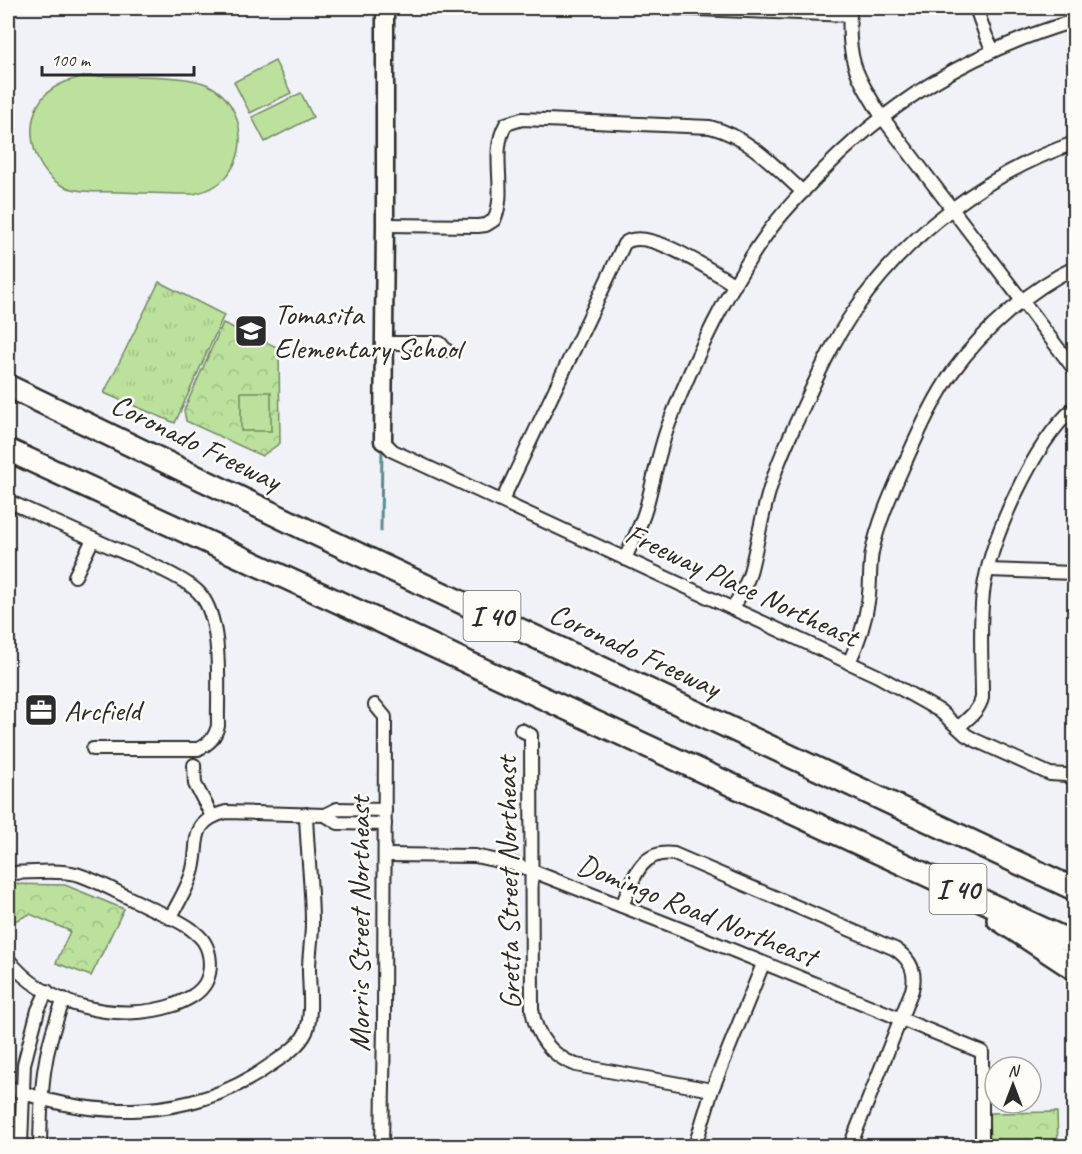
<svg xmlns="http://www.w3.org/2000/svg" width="1082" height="1154" viewBox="0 0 1082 1154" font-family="Caveat,sans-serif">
	<defs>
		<pattern id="grass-tufts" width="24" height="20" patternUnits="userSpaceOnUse" patternTransform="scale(1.5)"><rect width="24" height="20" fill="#bbe19c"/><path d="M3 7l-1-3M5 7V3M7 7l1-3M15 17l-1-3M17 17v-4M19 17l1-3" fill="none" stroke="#a1c187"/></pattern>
		<pattern id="forest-crowns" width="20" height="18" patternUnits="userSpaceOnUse" patternTransform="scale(1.5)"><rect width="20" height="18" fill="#bbe19c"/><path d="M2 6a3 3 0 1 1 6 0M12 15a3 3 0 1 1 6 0" fill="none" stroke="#a1c187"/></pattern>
	</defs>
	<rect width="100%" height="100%" fill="#f0f2f8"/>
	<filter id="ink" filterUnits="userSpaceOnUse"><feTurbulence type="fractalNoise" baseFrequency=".0167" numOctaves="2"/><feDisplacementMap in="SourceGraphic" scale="12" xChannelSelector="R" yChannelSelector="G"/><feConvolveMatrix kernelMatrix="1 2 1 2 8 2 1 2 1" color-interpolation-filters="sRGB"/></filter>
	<g filter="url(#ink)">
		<path fill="url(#grass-tufts)" stroke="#738664" stroke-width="1.5" d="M 159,282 L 224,315 L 175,423 L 104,393 Z"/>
		<g fill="url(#forest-crowns)" stroke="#738664" stroke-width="1.5">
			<path d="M 223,323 L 279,348 L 280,443 L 262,456 L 186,421 L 184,410 Z"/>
			<path d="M 8,884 L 65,885 L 124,909 L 91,976 L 56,963 L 70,931 L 30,914 L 8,924 Z"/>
			<path d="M 1057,1112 L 1058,1146 L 990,1146 L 989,1113 Z"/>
		</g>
		<g fill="#bbe19c" stroke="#738664" stroke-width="1.5">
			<path d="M 275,61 L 291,93 L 250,113 L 234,82 Z"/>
			<path d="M 87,76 C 119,77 179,73 206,84 C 238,97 250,142 231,170 C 223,184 208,191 193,194 C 169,194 144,193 120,192 C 101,191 79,194 61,185 C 31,169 21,119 46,94 C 58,83 72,79 87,76 Z"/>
			<path d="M 301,93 L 313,117 L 265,142 L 252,117 Z"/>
			<rect x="241" y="392" width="30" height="39"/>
		</g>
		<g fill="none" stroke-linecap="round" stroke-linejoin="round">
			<path stroke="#5a8992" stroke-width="3" d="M 381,531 L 382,446"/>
			<defs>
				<g id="street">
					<path d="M 672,8 L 850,15"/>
					<path d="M 850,8 C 847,61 855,73 882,117 L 1074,369"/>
					<path d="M 976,8 L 986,36 L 993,50"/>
					<path d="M 385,225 L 478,226 L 486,225 L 494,220 C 508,191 489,153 506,124 L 522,119 L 710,127 C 749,137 774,166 803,192"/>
					<path d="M 384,343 L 440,343 L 446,350"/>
					<path d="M 383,441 L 393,451 L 878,676 L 940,711 L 966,735 L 975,740 L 1050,774 L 1066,775 L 1074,779"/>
					<path d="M 8,501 L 93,539 L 75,576"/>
					<path d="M 502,501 L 624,244 C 645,224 715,273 735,285"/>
					<path d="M 93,539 C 118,551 184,575 200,594 C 224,622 217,690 218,726 C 214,739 210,743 198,749 L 93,749"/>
					<path d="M 625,559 C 632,542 641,526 646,508 C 654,479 659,449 670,421 C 694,359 730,284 769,231 C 781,214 796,199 811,183 C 886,103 969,52 1074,21"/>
					<path d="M 988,570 L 1074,573"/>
					<path d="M 733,609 C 738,598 745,587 749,576 C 758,544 762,510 773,479 C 780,456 791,434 801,412 C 817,377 832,343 854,311 C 907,234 986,174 1074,143"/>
					<path d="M 849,663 C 858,643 865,624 868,602 C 871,586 869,569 872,552 C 878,523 891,494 903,467 C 918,434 933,399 954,370 C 983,330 1030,289 1074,268"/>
					<path d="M 375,705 L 385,717 L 384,1023 L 382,1146"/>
					<path d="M 959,727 C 968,718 979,711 982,698 C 982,664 979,628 983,593 C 990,539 1033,444 1074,408"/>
					<path d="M 521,730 L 531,735 L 532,1009 C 536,1036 550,1055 576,1065 L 712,1090"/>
					<path d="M 194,765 L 195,784 L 212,816"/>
					<path d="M 325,815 L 338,823 L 385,824"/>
					<path d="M 385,855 L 475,856 L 517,865 L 688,932 L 982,1052 L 982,1146"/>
					<path d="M 8,873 C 29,873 55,869 76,874 C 97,880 118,893 138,902 C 155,911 176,918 191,929 C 196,933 201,937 204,942 C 211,953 212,970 206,982 C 200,994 186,1000 174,1005 C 118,1024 44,1006 8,959"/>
					<path d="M 622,906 C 633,880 640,849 674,854 L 895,949 C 910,959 917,972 912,990 L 850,1146"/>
					<path d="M 170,918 C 178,904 186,890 191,876 C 202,846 185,823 226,812 L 325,815 L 337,809 L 385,810"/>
					<path d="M 8,1087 C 93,1121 193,1120 269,1066 C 282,1057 299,1047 306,1032 C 313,1014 309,988 309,969 C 309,954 312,939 312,923 C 312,887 307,850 306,814"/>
					<path d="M 21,1146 L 24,1064 L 38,1010 L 47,991"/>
					<path d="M 40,1146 C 41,1088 42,1054 64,999"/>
					<path d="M 695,1146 L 712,1090 L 763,964"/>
				</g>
				<path id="secondary" d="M 383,441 L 385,225 L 385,8"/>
				<g id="highway">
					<path d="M 8,386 L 307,530 L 1074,889"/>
					<path d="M 8,450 L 386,624 L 541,697 L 1074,943"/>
					<path d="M 998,919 L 1074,969"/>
				</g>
			</defs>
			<use href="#street" stroke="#2b2b2b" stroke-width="16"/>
			<use href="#secondary" stroke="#2b2b2b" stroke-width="21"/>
			<use href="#highway" stroke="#2b2b2b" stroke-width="26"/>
			<use href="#street" stroke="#fdfcf7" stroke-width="12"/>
			<use href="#secondary" stroke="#fdfcf7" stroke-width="16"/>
			<use href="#highway" stroke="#fdfcf7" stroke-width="21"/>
		</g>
	</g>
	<defs>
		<symbol id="school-square" viewBox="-11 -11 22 22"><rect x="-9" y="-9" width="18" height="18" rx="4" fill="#2b2b2b" stroke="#fdfcf7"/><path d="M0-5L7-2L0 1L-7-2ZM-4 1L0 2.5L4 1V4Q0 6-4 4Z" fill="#fff"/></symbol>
		<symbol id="office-square" viewBox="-11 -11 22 22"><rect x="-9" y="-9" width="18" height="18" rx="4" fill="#2b2b2b" stroke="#fdfcf7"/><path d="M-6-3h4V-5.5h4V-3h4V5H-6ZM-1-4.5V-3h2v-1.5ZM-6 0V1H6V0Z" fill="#fff"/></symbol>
	</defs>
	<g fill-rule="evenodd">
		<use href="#school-square" x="232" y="312" width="38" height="38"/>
		<use href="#office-square" x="22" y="691" width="38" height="38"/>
	</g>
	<g text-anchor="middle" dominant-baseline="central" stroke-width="5" stroke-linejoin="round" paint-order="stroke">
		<g fill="#fdfcf7" stroke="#6a6a68" stroke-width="1.5">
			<rect x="463.5" y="591" width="57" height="50" rx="4.5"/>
			<rect x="929.5" y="864" width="57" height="50" rx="4.5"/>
		</g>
		<g font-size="28" font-weight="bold" fill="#2b2b2b">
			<text x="492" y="616">I 40</text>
			<text x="958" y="889">I 40</text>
		</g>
		<g font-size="30" fill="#2b2b2b" stroke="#fdfcf7" text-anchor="start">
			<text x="274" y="314">Tomasita<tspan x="274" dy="34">Elementary School</tspan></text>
			<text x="64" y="710">Arcfield</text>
		</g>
		<g font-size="30" fill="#2b2b2b" stroke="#fdfcf7">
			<text transform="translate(196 442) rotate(26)">Coronado Freeway</text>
			<text transform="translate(742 585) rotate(25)">Freeway Place Northeast</text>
			<text transform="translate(635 650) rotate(25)">Coronado Freeway</text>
			<text transform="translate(508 883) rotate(-91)">Gretta Street Northeast</text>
			<text transform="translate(697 910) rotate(22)">Domingo Road Northeast</text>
			<text transform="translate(359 924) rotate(-90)">Morris Street Northeast</text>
		</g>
	</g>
	<rect width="1082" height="1154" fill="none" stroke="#fdfcf7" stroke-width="30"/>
	<rect x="15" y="15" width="1052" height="1124" fill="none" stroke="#2b2b2b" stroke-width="2" filter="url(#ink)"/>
	<g transform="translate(1013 1085)"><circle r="28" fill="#fdfcf7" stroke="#a9a8a5" stroke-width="1.5"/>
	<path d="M0-4.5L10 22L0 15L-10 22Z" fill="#2b2b2b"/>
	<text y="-9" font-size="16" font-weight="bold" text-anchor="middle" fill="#2b2b2b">N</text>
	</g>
	<path d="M42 66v9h152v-9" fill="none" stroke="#2b2b2b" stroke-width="3"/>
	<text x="51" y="66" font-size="18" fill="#2b2b2b" stroke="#fdfcf7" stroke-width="4.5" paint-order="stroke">100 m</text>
</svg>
